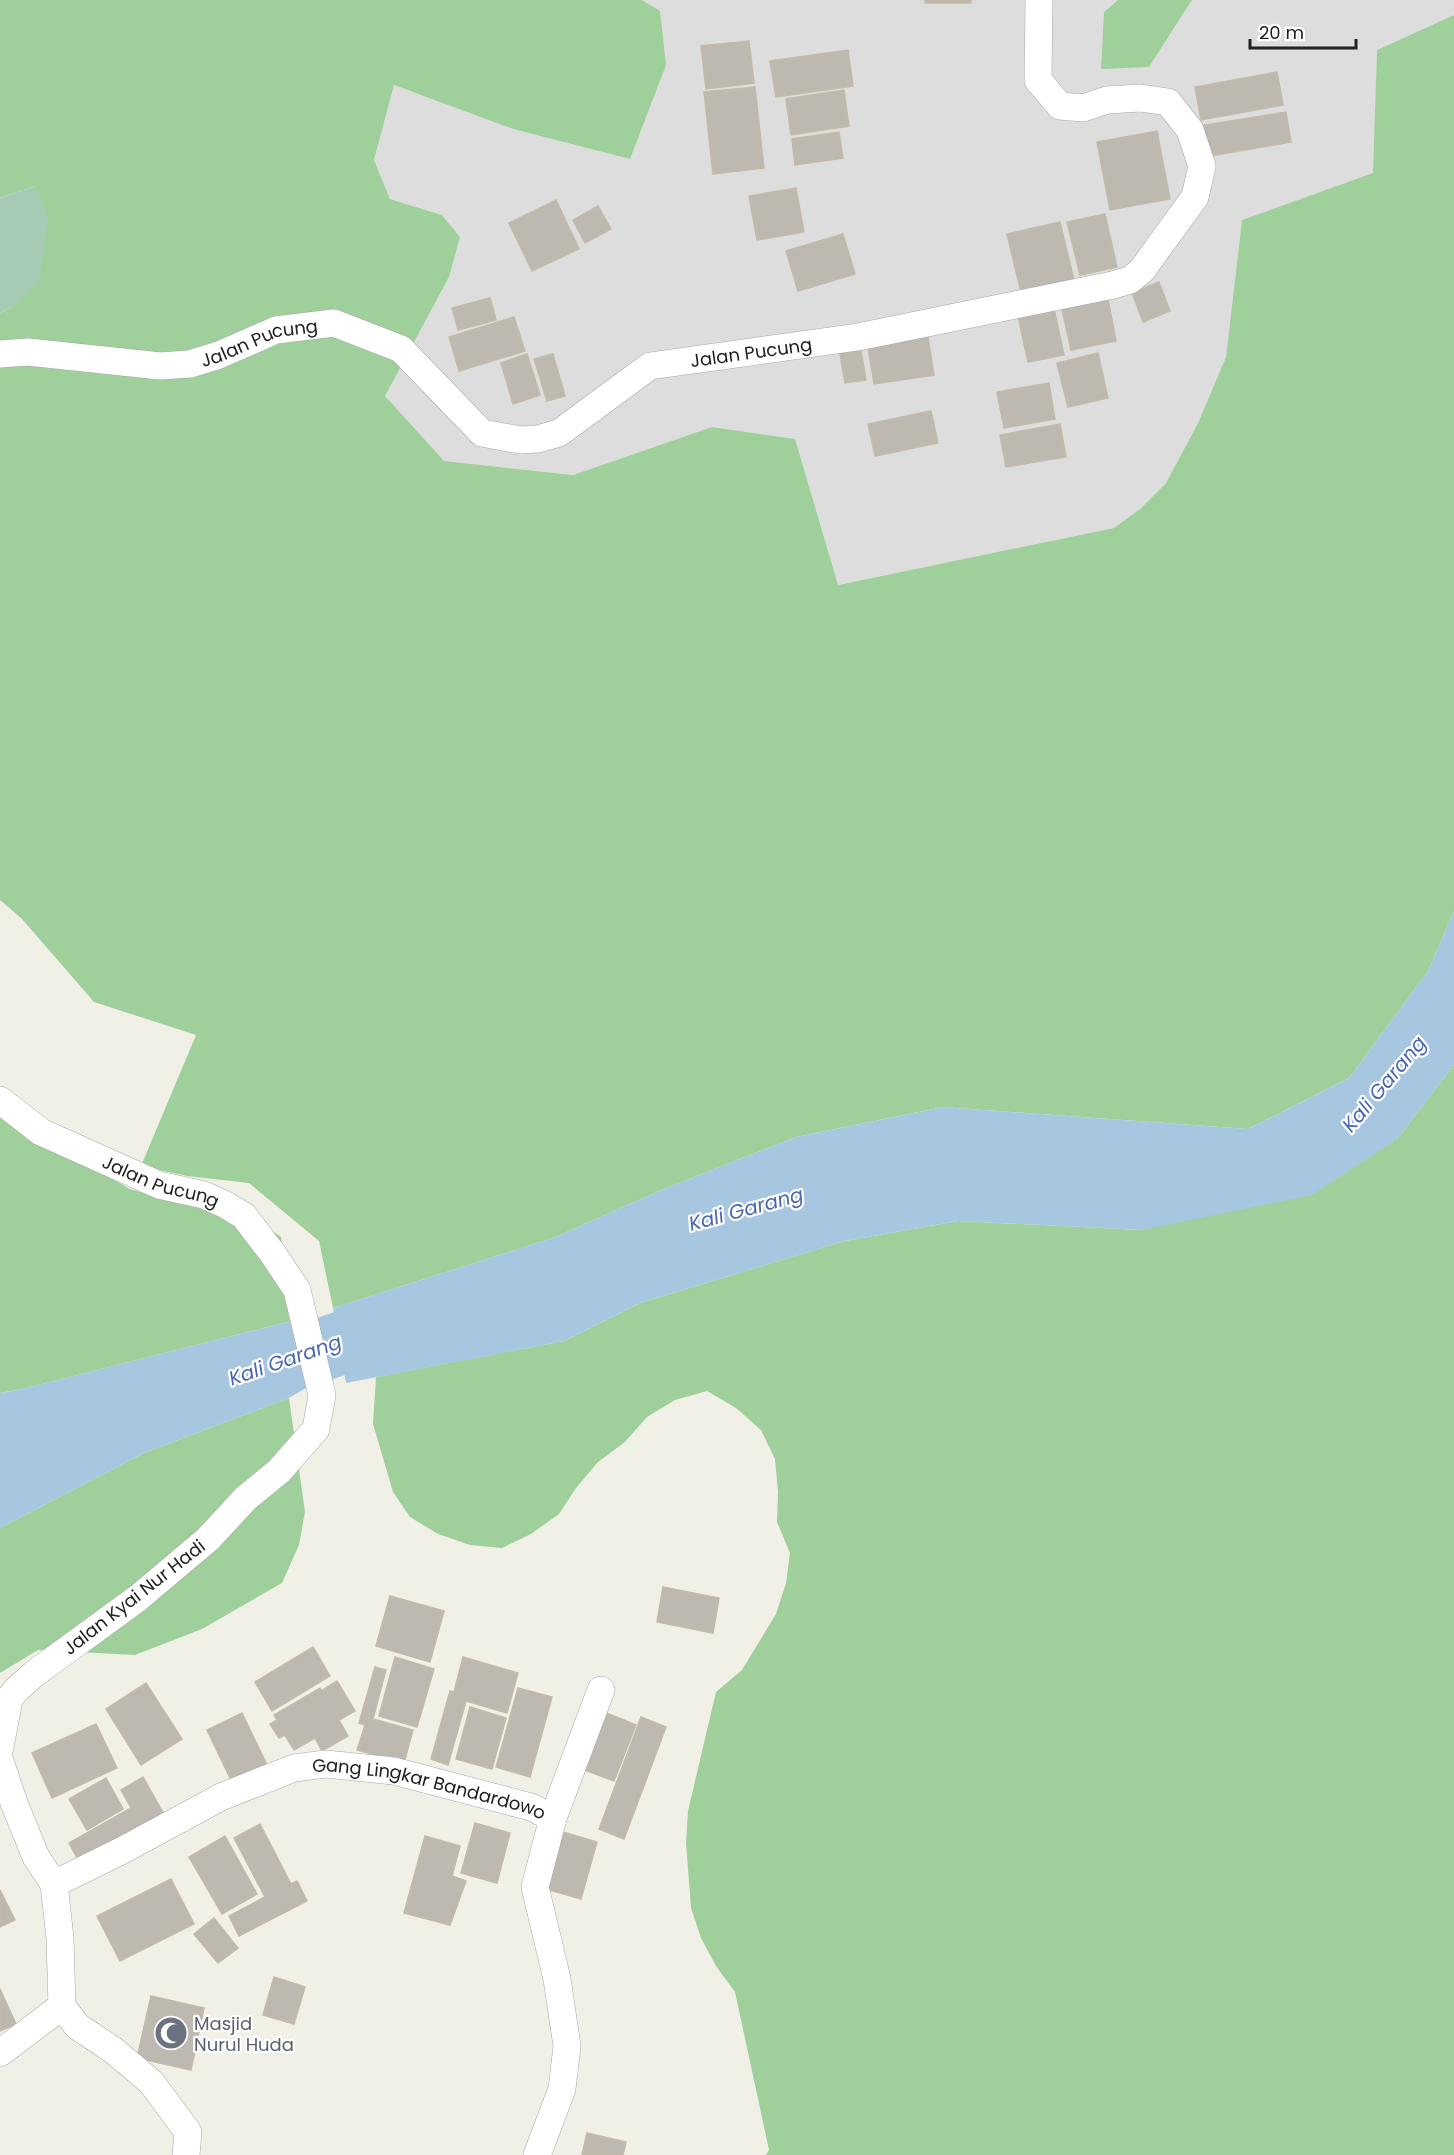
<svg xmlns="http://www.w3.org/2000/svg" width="1454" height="2155" viewBox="0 0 1454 2155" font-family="Poppins,sans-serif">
	<rect width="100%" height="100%" fill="#f1f0e7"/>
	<path fill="#dedddd" d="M 642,0 L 1118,0 L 1104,12 L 1149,67 L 1192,0 L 1454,0 L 1454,15 L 1377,50 L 1374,173 L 1242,220 L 1226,357 L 1198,423 L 1166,483 L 1140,509 L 1115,528 L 837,585 L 794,439 L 712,427 L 573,475 L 443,461 L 384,396 L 449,277 L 460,237 L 442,215 L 390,199 L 374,160 L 394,85 L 513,129 L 630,159 L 660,12 Z"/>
	<g fill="#9fd09b">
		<path d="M 0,0 L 642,0 L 660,11 L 666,65 L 630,159 L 513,129 L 394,85 L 374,160 L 390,199 L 442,215 L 460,237 L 449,277 L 385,396 L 444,461 L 573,475 L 712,427 L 795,439 L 838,585 L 1114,528 L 1140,509 L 1166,483 L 1198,423 L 1226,357 L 1242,220 L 1373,173 L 1377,50 L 1454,15 L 1454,911 L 1428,971 L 1349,1078 L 1248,1129 L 943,1107 L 796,1137 L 659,1191 L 553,1238 L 333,1308 L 319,1241 L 249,1183 L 187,1176 L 141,1166 L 196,1035 L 94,1002 L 22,919 L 0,900 L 0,313 L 11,308 L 35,186 L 0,198 Z"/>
		<path d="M 1118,0 L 1192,0 L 1149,67 L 1101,69 L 1104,12 Z"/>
		<path d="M 1454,1065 L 1454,2155 L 766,2155 L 769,2150 L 735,1992 L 716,1966 L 701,1938 L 691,1908 L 686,1843 L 688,1811 L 716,1692 L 742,1670 L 776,1614 L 786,1583 L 790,1553 L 777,1522 L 778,1492 L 775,1459 L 761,1430 L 736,1408 L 707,1391 L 675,1400 L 647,1417 L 625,1442 L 598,1462 L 576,1488 L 559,1514 L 531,1534 L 502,1548 L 470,1545 L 438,1534 L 410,1517 L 393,1492 L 373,1424 L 376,1377 L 564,1341 L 640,1303 L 845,1241 L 958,1221 L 1142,1230 L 1397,1139 Z"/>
		<path d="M 0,1116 L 130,1189 L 167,1200 L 245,1211 L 281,1237 L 288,1287 L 296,1320 L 22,1389 L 0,1393 Z"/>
		<path d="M 289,1398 L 305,1512 L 299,1545 L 282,1583 L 202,1629 L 135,1655 L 38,1650 L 0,1673 L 0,1528 L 144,1453 Z"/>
	</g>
	<path fill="#a7cab4" d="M 35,186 L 48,218 L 39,282 L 11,308 L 0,313 L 0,198 Z"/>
	<g fill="#a7c6df">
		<path d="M 1454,911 L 1454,1065 L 1397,1139 L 1312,1195 L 1142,1230 L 958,1221 L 845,1241 L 640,1303 L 564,1341 L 346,1383 L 333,1308 L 553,1238 L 659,1191 L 796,1137 L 943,1107 L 1248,1129 L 1349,1078 L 1428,971 Z"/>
		<path d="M 296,1320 L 311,1385 L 289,1398 L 144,1453 L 0,1528 L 0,1393 L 22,1389 Z"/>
	</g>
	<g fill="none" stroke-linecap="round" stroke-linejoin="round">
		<path stroke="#a7c6df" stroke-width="63" d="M 242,1377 L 420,1316"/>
	</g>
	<g fill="#beb9b0" stroke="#c3baa8" stroke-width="1.5">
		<rect x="925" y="0" width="46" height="3"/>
		<path d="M 749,41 L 754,83 L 706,89 L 701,46 Z"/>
		<path d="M 848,50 L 853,86 L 776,97 L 770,61 Z"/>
		<path d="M 1277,72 L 1283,105 L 1201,120 L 1195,87 Z"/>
		<path d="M 755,87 L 764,168 L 713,174 L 704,92 Z"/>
		<path d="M 844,90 L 849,126 L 791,135 L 786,99 Z"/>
		<path d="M 1286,112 L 1291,142 L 1205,157 L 1199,126 Z"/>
		<path d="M 1157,131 L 1170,199 L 1110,210 L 1097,142 Z"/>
		<path d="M 839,132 L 843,158 L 795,165 L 792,139 Z"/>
		<path d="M 796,188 L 804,232 L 757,240 L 749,196 Z"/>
		<path d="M 556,200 L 579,249 L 532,271 L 509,223 Z"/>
		<path d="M 598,206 L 611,229 L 585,243 L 573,220 Z"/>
		<path d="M 1105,214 L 1117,267 L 1080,275 L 1067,222 Z"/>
		<path d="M 1060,222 L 1074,280 L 1021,292 L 1007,234 Z"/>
		<path d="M 843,234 L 855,274 L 798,291 L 786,251 Z"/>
		<path d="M 1159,282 L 1170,311 L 1143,322 L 1132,293 Z"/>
		<path d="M 490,298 L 496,320 L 458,330 L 452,308 Z"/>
		<path d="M 1108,299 L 1116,341 L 1071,350 L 1062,309 Z"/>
		<path d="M 1053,304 L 1064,355 L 1028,362 L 1017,311 Z"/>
		<path d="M 514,317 L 525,351 L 459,371 L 449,337 Z"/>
		<path d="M 927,331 L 934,375 L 874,384 L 867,341 Z"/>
		<path d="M 860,344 L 866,380 L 845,383 L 839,348 Z"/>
		<path d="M 1098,353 L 1108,398 L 1068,407 L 1057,363 Z"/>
		<path d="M 527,354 L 540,395 L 513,404 L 501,363 Z"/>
		<path d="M 553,354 L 565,396 L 547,401 L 534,359 Z"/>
		<path d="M 1049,383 L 1055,419 L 1004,428 L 997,392 Z"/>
		<path d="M 931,411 L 938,443 L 875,456 L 868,424 Z"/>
		<path d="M 1060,424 L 1066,457 L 1006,467 L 1000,435 Z"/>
		<path d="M 663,1587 L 719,1598 L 713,1633 L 657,1622 Z"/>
		<path d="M 390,1596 L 444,1611 L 430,1662 L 376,1646 Z"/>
		<path d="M 313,1647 L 330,1676 L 272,1711 L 255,1682 Z"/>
		<path d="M 395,1657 L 434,1669 L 417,1727 L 379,1716 Z"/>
		<path d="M 463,1657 L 518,1673 L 507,1713 L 466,1701 L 448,1765 L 431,1759 L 450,1691 L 454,1692 Z"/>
		<path d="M 375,1667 L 386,1670 L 373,1719 L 413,1730 L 404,1763 L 357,1750 L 365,1725 L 359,1723 Z"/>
		<path d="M 337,1681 L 355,1711 L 339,1720 L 348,1736 L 322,1751 L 315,1738 L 294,1750 L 285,1735 L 279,1738 L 270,1724 L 277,1720 L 274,1715 L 320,1688 L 321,1691 Z"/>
		<path d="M 146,1683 L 182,1739 L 141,1765 L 106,1709 Z"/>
		<path d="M 518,1688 L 552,1697 L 530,1777 L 496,1767 Z"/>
		<path d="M 470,1707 L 506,1718 L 492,1769 L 456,1759 Z"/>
		<path d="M 599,1710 L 636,1725 L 614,1781 L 577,1767 Z"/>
		<path d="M 242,1713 L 267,1765 L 232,1782 L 207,1730 Z"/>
		<path d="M 641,1717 L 666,1727 L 624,1839 L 599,1829 Z"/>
		<path d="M 96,1724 L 117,1768 L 52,1798 L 32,1753 Z"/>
		<path d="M 143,1777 L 165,1816 L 82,1867 L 69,1843 L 131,1808 L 121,1790 Z"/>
		<path d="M 106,1778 L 123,1809 L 87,1830 L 69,1799 Z"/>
		<path d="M 475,1823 L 510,1833 L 497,1883 L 461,1873 Z"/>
		<path d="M 260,1824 L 291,1884 L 297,1881 L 307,1901 L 239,1936 L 229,1916 L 265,1897 L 234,1838 Z"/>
		<path d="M 563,1832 L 597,1842 L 581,1899 L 546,1889 Z"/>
		<path d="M 225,1836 L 257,1894 L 222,1914 L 189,1857 Z"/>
		<path d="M 425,1836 L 460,1846 L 452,1876 L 466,1881 L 450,1925 L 404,1913 Z"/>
		<path d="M 171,1879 L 194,1924 L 120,1961 L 97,1916 Z"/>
		<path d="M 0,1890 L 15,1920 L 0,1927 Z"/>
		<path d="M 214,1918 L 238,1948 L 218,1963 L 194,1934 Z"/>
		<path d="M 274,1977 L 305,1987 L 294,2024 L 263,2015 Z"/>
		<path d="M 0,1989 L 16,2024 L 0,2031 Z"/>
		<path d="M 151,1996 L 204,2008 L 191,2070 L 137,2058 Z"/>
		<path d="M 587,2133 L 626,2142 L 623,2155 L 582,2155 Z"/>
	</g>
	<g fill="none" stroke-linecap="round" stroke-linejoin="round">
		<defs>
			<g id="minor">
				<path id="s1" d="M 0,354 L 28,352 L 160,366 L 190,364 L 219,355 L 276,330 L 334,323 L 401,349 L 482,433 L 520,440 L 538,439 L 559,433 L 650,366 L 858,337 L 1113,285 L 1130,280 L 1142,270 L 1195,197 L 1202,166 L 1190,130 L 1168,102 L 1140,98 L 1107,100 L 1083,108 L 1060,106 L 1038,80 L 1039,0"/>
				<path id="s2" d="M 0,1100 L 41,1132 L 159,1185 L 204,1195 L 226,1205 L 244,1216 L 273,1254 L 297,1290 L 322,1395 L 316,1429 L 279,1471 L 246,1498 L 208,1539 L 138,1598 L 34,1674 L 16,1690 L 9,1699 L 0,1747"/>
				<path d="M 0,1761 L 14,1803 L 36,1857 L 54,1884 L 60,1938 L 62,2006 L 77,2026 L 113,2050 L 151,2082 L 188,2132 L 186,2155"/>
				<path d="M 553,1818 L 601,1690"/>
				<path id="s3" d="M 54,1884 L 123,1850 L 221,1797 L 294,1768 L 326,1764 L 394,1771 L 531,1807 L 553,1818 L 535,1887 L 557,1979 L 567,2046 L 562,2089 L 537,2155"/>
				<path d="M 0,2053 L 62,2006"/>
			</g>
		</defs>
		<use href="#minor" stroke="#a7a7a7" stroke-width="28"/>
		<use href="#minor" stroke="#fff" stroke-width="27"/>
	</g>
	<defs>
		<symbol id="mosque-disc" viewBox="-11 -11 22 22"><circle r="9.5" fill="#6b7280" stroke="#fff"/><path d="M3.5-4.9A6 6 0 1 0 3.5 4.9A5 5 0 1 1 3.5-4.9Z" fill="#fff"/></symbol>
	</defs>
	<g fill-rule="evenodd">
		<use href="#mosque-disc" x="152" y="2014" width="38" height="38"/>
	</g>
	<g text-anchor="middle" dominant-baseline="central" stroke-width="4.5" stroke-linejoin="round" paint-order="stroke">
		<g font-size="18" fill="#202020" stroke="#fff">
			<text stroke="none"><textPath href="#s1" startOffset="264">Jalan Pucung</textPath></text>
			<text stroke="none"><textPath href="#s1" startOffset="824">Jalan Pucung</textPath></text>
			<text stroke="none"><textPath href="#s2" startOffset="182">Jalan Pucung</textPath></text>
			<text transform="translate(134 1597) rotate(-38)">Jalan Kyai Nur Hadi</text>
			<text stroke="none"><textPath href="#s3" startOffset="405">Gang Lingkar Bandardowo</textPath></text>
		</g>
		<g font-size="18" fill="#5b616d" stroke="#fff" text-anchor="start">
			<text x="194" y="2023">Masjid<tspan x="194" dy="21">Nurul Huda</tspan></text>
		</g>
		<g font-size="20" font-style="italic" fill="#4a67b2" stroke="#fff">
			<text transform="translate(1384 1084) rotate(-50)">Kali Garang</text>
			<text transform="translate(746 1209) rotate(-15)">Kali Garang</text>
			<text transform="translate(285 1360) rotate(-19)">Kali Garang</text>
		</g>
	</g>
	<path d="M1250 39v9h106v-9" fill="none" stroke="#202020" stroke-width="3"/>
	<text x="1259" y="39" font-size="18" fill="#202020" stroke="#ffffff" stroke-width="4.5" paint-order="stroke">20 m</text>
</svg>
